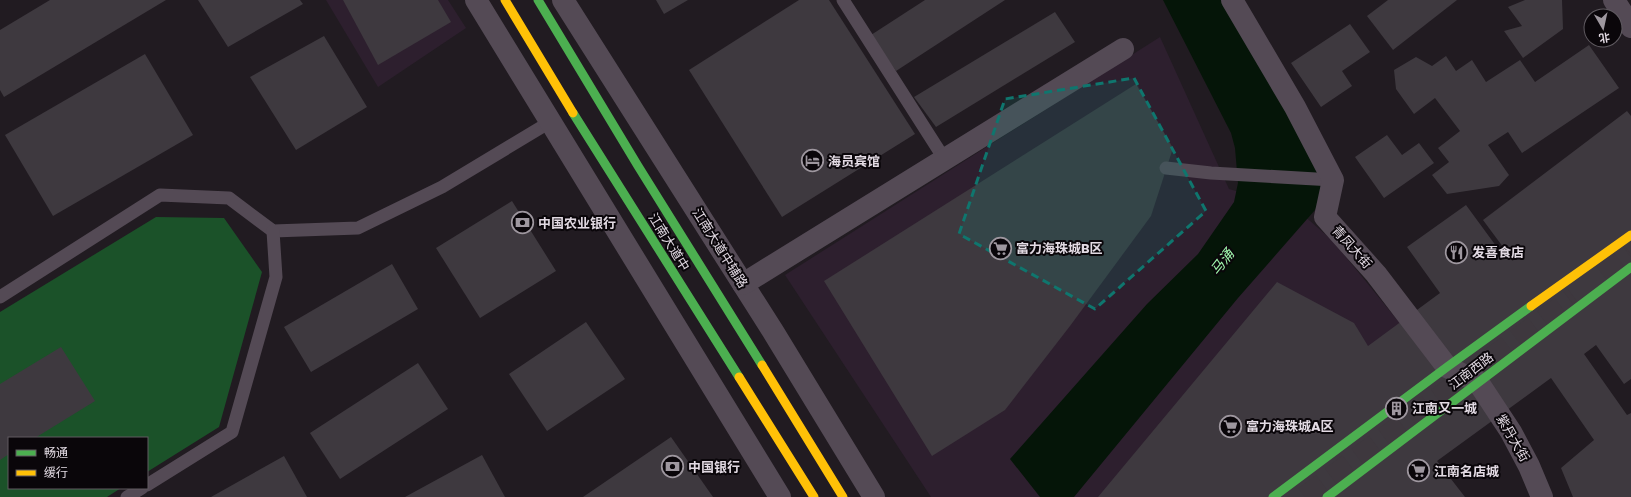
<svg xmlns="http://www.w3.org/2000/svg" width="1631" height="497" viewBox="0 0 1631 497" font-family="Poppins,'Noto Sans SC',sans-serif">
	<rect width="100%" height="100%" fill="#211b21"/>
	<g fill="#2d1f2e">
		<path d="M 326,0 L 448,0 L 466,28 L 378,87 Z"/>
		<path d="M 1160,37 L 1229,189 L 1295,208 L 1332,240 L 1421,349 L 1228,497 L 931,497 L 785,275 Z"/>
	</g>
	<path fill="#1b5229" d="M 156,217 L 224,218 L 262,272 L 219,427 L 147,472 L 147,438 L 9,438 L 9,488 L 121,488 L 107,497 L 0,497 L 0,312 Z"/>
	<path fill="#051508" d="M 1163,0 L 1229,0 L 1321,177 L 1320,200 L 1315,210 L 1238,298 L 1074,497 L 1040,497 L 1010,459 L 1147,304 L 1198,254 L 1234,202 L 1238,183 L 1235,148 L 1231,133 Z"/>
	<g fill="#3e393f">
		<path d="M 50,0 L 166,0 L 4,97 L 0,90 L 0,30 Z"/>
		<path d="M 198,0 L 300,0 L 303,4 L 228,47 Z"/>
		<path d="M 343,0 L 438,0 L 451,22 L 378,65 Z"/>
		<path d="M 656,0 L 688,0 L 664,14 Z"/>
		<path d="M 799,0 L 829,0 L 915,134 L 782,217 L 689,70 Z"/>
		<path d="M 925,0 L 1005,0 L 896,71 L 871,35 Z"/>
		<path d="M 1388,0 L 1457,0 L 1393,50 L 1367,16 Z"/>
		<path d="M 1525,0 L 1562,0 L 1563,29 L 1523,58 L 1504,31 L 1522,26 L 1508,7 Z"/>
		<path d="M 1055,12 L 1075,42 L 936,127 L 914,97 Z"/>
		<path d="M 1350,24 L 1370,52 L 1342,71 L 1352,86 L 1321,107 L 1291,63 Z"/>
		<path d="M 324,36 L 367,107 L 296,150 L 250,77 Z"/>
		<path d="M 1589,45 L 1619,88 L 1522,153 L 1508,132 L 1488,145 L 1509,175 L 1499,186 L 1447,194 L 1432,175 L 1449,162 L 1438,148 L 1460,131 L 1435,98 L 1414,114 L 1396,89 L 1394,70 L 1416,57 L 1432,66 L 1446,56 L 1456,71 L 1472,60 L 1486,82 L 1520,60 L 1535,82 Z"/>
		<path d="M 145,54 L 193,135 L 53,216 L 5,135 Z"/>
		<path d="M 1136,84 L 1173,148 L 1151,216 L 1070,326 L 1005,410 L 932,456 L 824,281 Z"/>
		<path d="M 1627,111 L 1631,116 L 1631,379 L 1624,384 L 1596,345 L 1584,354 L 1627,415 L 1631,413 L 1631,497 L 1573,497 L 1561,468 L 1594,440 L 1551,378 L 1437,461 L 1465,497 L 1098,497 L 1277,282 L 1354,323 L 1368,346 L 1440,293 L 1407,247 L 1466,205 L 1499,250 L 1503,247 L 1483,220 Z"/>
		<path d="M 1387,135 L 1402,155 L 1419,143 L 1434,163 L 1384,198 L 1355,157 Z"/>
		<path d="M 512,201 L 556,271 L 480,318 L 436,248 Z"/>
		<path d="M 392,264 L 418,309 L 311,372 L 284,327 Z"/>
		<path d="M 586,322 L 625,379 L 547,431 L 509,374 Z"/>
		<path d="M 61,347 L 95,401 L 35,438 L 9,438 L 9,454 L 0,460 L 0,384 Z"/>
		<path d="M 418,363 L 448,409 L 340,479 L 310,433 Z"/>
		<path d="M 671,437 L 713,497 L 583,497 Z"/>
		<path d="M 482,455 L 505,497 L 405,497 Z"/>
		<path d="M 284,456 L 307,497 L 211,497 Z"/>
	</g>
	<g fill="none" stroke-linecap="round" stroke-linejoin="round">
		<g stroke="#3e383e" stroke-width="22" stroke-dasharray="22 11" stroke-linecap="butt">
			<path d="M 1603,275 L 1631,254"/>
			<path d="M 1305,497 L 1574,297"/>
		</g>
		<g stroke="#544a55" stroke-width="13">
			<path d="M 843,0 L 945,160"/>
			<path d="M 1166,168 L 1211,173 L 1333,180"/>
			<path d="M 0,297 L 160,195 L 229,198 L 273,231 L 358,228 L 442,187 L 550,122"/>
			<path d="M 147,485 L 232,432 L 276,277 L 273,231"/>
			<path d="M 127,497 L 142,488"/>
		</g>
		<g stroke="#544a55" stroke-width="22">
			<path d="M 476,0 L 780,497"/>
			<path d="M 563,0 L 774,333 L 874,497"/>
			<path d="M 1232,0 L 1295,107 L 1333,180 L 1325,217 L 1376,274 L 1447,367 L 1478,382 L 1511,432 L 1529,466 L 1542,497"/>
			<path d="M 1614,0 L 1631,27"/>
			<path d="M 743,284 L 1123,49"/>
		</g>
		<g stroke="#4caf50" stroke-width="9">
			<path d="M 538,0 L 638,166 L 762,365"/>
			<path d="M 573,113 L 739,377"/>
			<path d="M 1273,497 L 1447,367 L 1531,306"/>
			<path d="M 1327,497 L 1631,267"/>
		</g>
		<g stroke="#ffc107" stroke-width="9">
			<path d="M 505,0 L 573,113"/>
			<path d="M 1531,306 L 1631,235"/>
			<path d="M 762,365 L 843,497"/>
			<path d="M 739,377 L 814,497"/>
		</g>
	</g>
	<path fill="#0f766e" fill-opacity="0.2" stroke="#0f766e" stroke-width="3" stroke-dasharray="8 5" stroke-linejoin="round" d="M 1134,78 L 1206,211 L 1095,309 L 959,234 L 1005,99 Z"/>
	<defs>
		<symbol id="hotel-ring" viewBox="-11 -11 22 22"><circle r="9.5" fill="#0a060a" stroke="#9e979f" stroke-width="1.5"/><path d="M-6-4.5h1.5V1H6V5H4.5V3h-9V5H-6ZM-4 0a1.8 1.8 0 1 1 3.6 0ZM.5 0V-2.5h3Q6-2.5 6 0Z" fill="#9e979f"/></symbol>
		<symbol id="bank-ring" viewBox="-11 -11 22 22"><circle r="9.5" fill="#0a060a" stroke="#9e979f" stroke-width="1.5"/><path d="M-6-4H6V4H-6ZM0-2.3a2.3 2.3 0 1 0 0 4.6a2.3 2.3 0 1 0 0-4.6Z" fill="#9e979f"/></symbol>
		<symbol id="supermarket-ring" viewBox="-11 -11 22 22"><circle r="9.5" fill="#0a060a" stroke="#9e979f" stroke-width="1.5"/><path d="M-6-5.5h2.5l.6 2H6L4.5 2H-2.5L-4.4-4H-6ZM-1.5 3.2a1.3 1.3 0 1 0 .1 0ZM3 3.2a1.3 1.3 0 1 0 .1 0Z" fill="#9e979f"/></symbol>
		<symbol id="restaurant-ring" viewBox="-11 -11 22 22"><circle r="9.5" fill="#0a060a" stroke="#9e979f" stroke-width="1.5"/><path d="M-5-6h1v4h1v-4h1v4h1v-4h1v5L-1.5 .5V6h-2V.5L-5-1ZM5-6V6H3V1.5H1.5Q1.5-4 5-6Z" fill="#9e979f"/></symbol>
		<symbol id="building-ring" viewBox="-11 -11 22 22"><circle r="9.5" fill="#0a060a" stroke="#9e979f" stroke-width="1.5"/><path d="M-4-6H4V6H1V3H-1V6H-4ZM-2.5-4.3h1.7v1.8h-1.7ZM.8-4.3h1.7v1.8H.8ZM-2.5-1h1.7V.8h-1.7ZM.8-1h1.7V.8H.8Z" fill="#9e979f"/></symbol>
	</defs>
	<g fill-rule="evenodd">
		<use href="#hotel-ring" x="800" y="148" width="25" height="25"/>
		<use href="#bank-ring" x="510" y="210" width="25" height="25"/>
		<use href="#supermarket-ring" x="988" y="236" width="25" height="25"/>
		<use href="#restaurant-ring" x="1444" y="240" width="25" height="25"/>
		<use href="#building-ring" x="1384" y="396" width="25" height="25"/>
		<use href="#supermarket-ring" x="1218" y="414" width="25" height="25"/>
		<use href="#bank-ring" x="660" y="454" width="25" height="25"/>
		<use href="#supermarket-ring" x="1406" y="458" width="25" height="25"/>
	</g>
	<g text-anchor="middle" dominant-baseline="central" stroke-width="4" stroke-linejoin="round" paint-order="stroke">
		<g font-size="13" font-weight="bold" fill="#e2dae3" stroke="#0a060a" text-anchor="start">
			<text x="828" y="161">海员宾馆</text>
			<text x="538" y="223">中国农业银行</text>
			<text x="1016" y="248">富力海珠城B区</text>
			<text x="1472" y="252">发喜食店</text>
			<text x="1412" y="408">江南又一城</text>
			<text x="1246" y="426">富力海珠城A区</text>
			<text x="688" y="467">中国银行</text>
			<text x="1434" y="471">江南名店城</text>
		</g>
		<g font-size="13" fill="#e2dae3" stroke="#0a060a">
			<text transform="translate(669 242) rotate(58)">江南大道中</text>
			<text transform="translate(1352 247) rotate(48)">青凤大街</text>
			<text transform="translate(720 248) rotate(58)">江南大道中辅路</text>
			<text transform="translate(1471 371) rotate(-37)">江南西路</text>
			<text transform="translate(1513 438) rotate(60)">紫丹大街</text>
		</g>
		<g font-size="14" font-style="italic" fill="#a2faaf" stroke="#0a060a">
			<text transform="translate(1222 262) rotate(-52)">马涌</text>
		</g>
	</g>
	<rect x="8" y="437" width="140" height="52" fill="#0a060a" stroke="#605b61"/>
	<rect x="16" y="450" width="20" height="6" fill="#4caf50" stroke="#605b61"/>
	<text x="44" y="457" font-size="12" fill="#e2dae3">畅通</text>
	<rect x="16" y="470" width="20" height="6" fill="#ffc107" stroke="#605b61"/>
	<text x="44" y="477" font-size="12" fill="#e2dae3">缓行</text>
	<g transform="translate(1603 28) rotate(171)"><circle r="19" fill="#0a060a" stroke="#605b61"/>
	<path d="M0-3L7 15L0 10L-7 15Z" fill="#9e979f"/>
	<text y="-6" font-size="11" font-weight="bold" text-anchor="middle" fill="#e2dae3">北</text>
	</g>
</svg>
